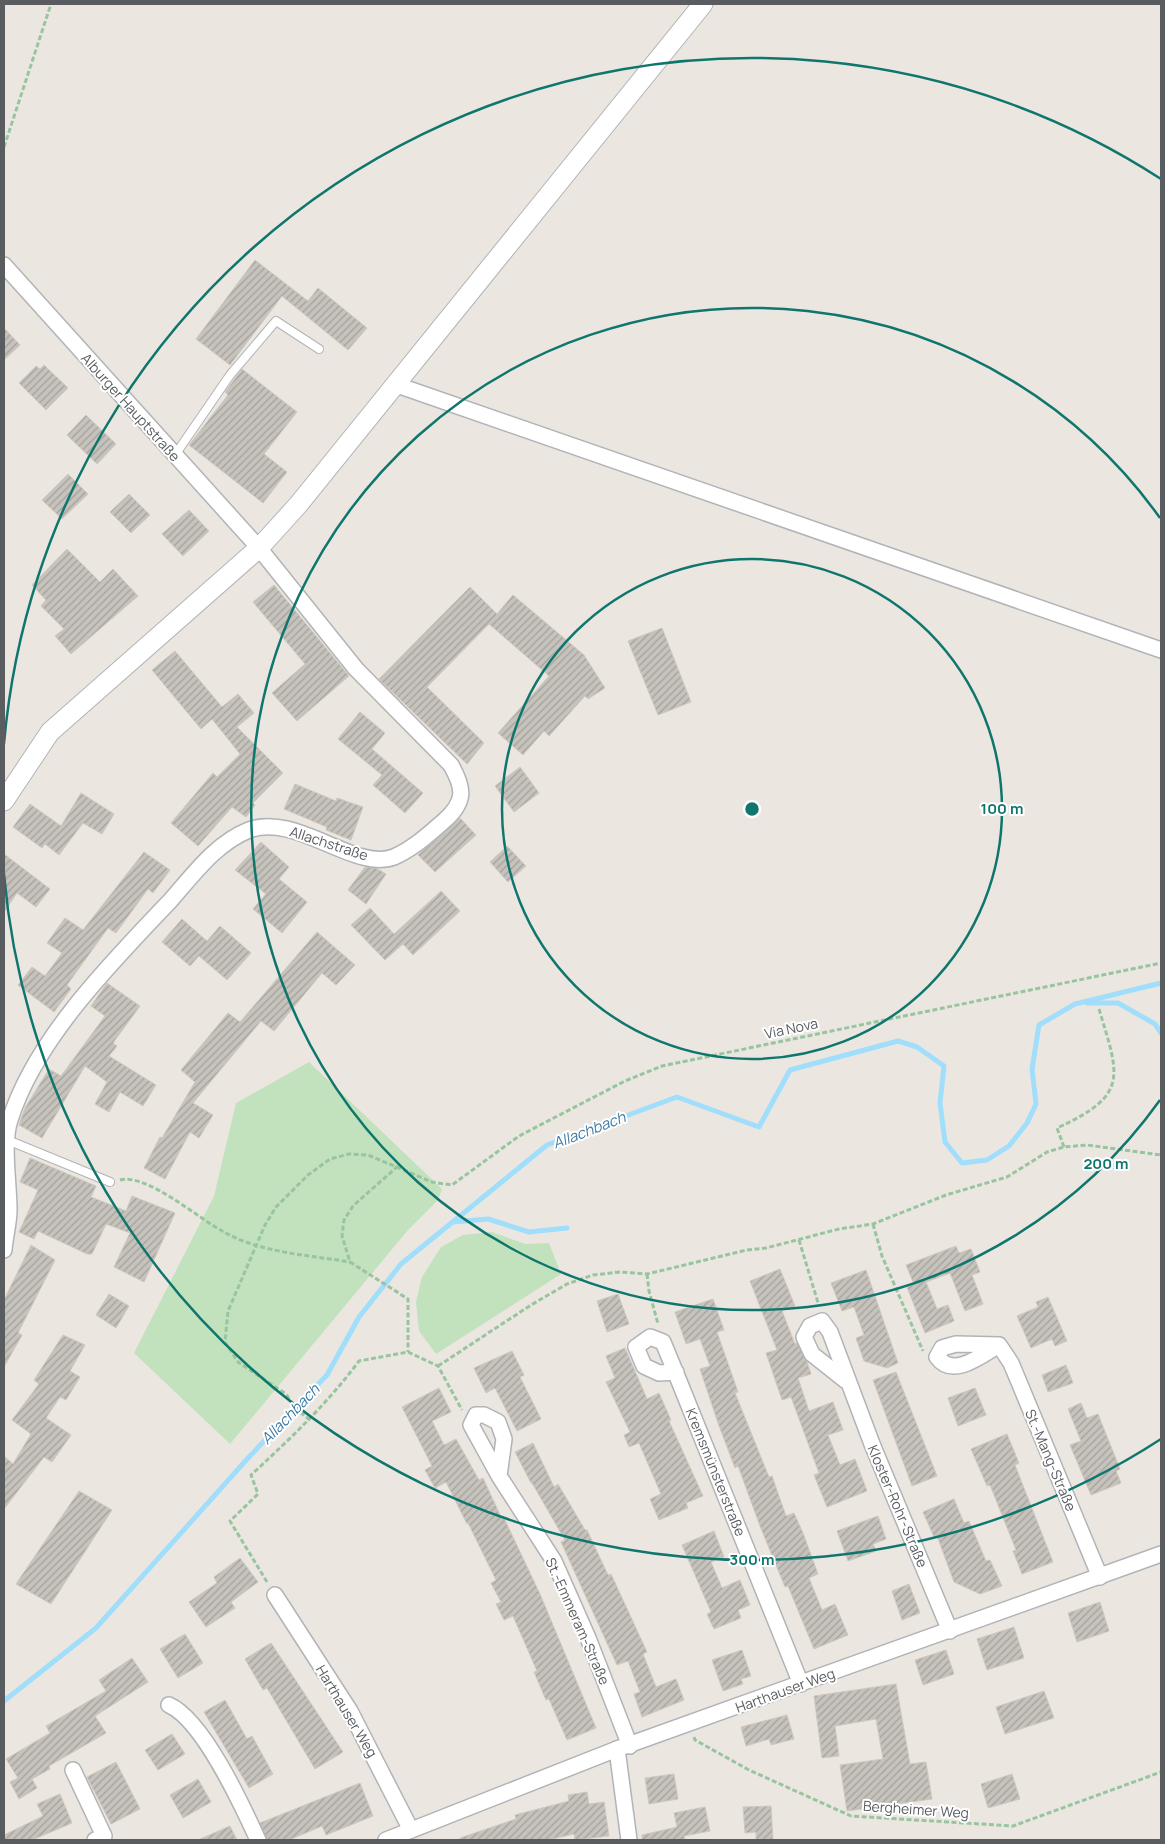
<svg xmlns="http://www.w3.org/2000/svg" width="1165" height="1844" viewBox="0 0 1165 1844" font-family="Manrope,sans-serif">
	<defs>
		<pattern id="building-hatch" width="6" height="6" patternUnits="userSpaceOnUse" patternTransform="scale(1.25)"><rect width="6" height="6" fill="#c6c2bc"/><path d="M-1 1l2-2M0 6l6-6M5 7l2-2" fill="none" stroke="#a4a19c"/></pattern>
	</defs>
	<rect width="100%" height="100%" fill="#ebe7e0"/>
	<g fill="#c1e2bd">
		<path d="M 309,1062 L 442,1189 L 438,1200 L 408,1230 L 230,1444 L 134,1353 L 214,1196 L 236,1103 Z"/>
		<path d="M 492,1232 L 525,1244 L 549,1243 L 561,1274 L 436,1354 L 419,1331 L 416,1302 L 422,1277 L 441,1247 L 463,1235 Z"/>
	</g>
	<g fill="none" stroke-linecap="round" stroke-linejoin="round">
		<g stroke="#a0defb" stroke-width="5">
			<path d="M 1087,1003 L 1118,1003 L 1155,1024 L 1161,1033"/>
			<path d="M 453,1222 L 488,1219 L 529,1232 L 567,1228"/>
			<path d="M 4,1701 L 96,1628 L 249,1457 L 327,1375 L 359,1317 L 401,1264 L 547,1145 L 677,1097 L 759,1127 L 790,1070 L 898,1041 L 917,1047 L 944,1066 L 940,1103 L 945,1142 L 962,1163 L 987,1160 L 1009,1146 L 1027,1123 L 1036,1104 L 1032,1069 L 1039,1025 L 1075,1004 L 1161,983"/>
		</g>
	</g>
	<g fill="url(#building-hatch)" stroke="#cfc8bf">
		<path d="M 255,260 L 308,301 L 318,288 L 367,328 L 348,350 L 282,296 L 230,365 L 196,339 Z"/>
		<path d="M 4,328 L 20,345 L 4,360 Z"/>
		<path d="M 44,365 L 68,388 L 46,410 L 19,383 L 36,366 L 40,369 Z"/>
		<path d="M 242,369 L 297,412 L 264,454 L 287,472 L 263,503 L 189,445 L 228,395 L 225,392 Z"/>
		<path d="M 86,415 L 116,444 L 97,464 L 67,435 Z"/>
		<path d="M 68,474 L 88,494 L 62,519 L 42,500 Z"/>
		<path d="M 129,494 L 150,515 L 131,533 L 110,512 Z"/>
		<path d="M 189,510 L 209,531 L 183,556 L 162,534 Z"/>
		<path d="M 67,549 L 100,582 L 113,569 L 138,596 L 71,654 L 55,636 L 64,629 L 41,606 L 46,600 L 32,585 Z"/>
		<path d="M 274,585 L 349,676 L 297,721 L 272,693 L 305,664 L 253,602 Z"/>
		<path d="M 470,587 L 497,614 L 513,595 L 584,655 L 605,688 L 588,699 L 585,696 L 549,736 L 544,731 L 523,755 L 498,733 L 549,676 L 489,624 L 427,687 L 484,743 L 467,764 L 379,679 Z"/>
		<path d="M 662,628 L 691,702 L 658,715 L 628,641 Z"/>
		<path d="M 175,651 L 222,707 L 238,694 L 254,713 L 237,727 L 283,773 L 253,803 L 255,805 L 246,817 L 232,807 L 198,846 L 171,823 L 213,773 L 217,777 L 240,754 L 212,719 L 201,729 L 152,670 Z"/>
		<path d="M 360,712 L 385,733 L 372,749 L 423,793 L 405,813 L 373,785 L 382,775 L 338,739 Z"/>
		<path d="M 520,767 L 539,793 L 514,812 L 495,786 Z"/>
		<path d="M 295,784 L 336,801 L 337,798 L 363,807 L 351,840 L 326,830 L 327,827 L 284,809 Z"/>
		<path d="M 81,793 L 114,814 L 102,834 L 83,823 L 59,855 L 45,844 L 42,848 L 13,827 L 30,804 L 61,826 Z"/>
		<path d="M 460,818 L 476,835 L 435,872 L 418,855 Z"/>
		<path d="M 261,842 L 289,867 L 279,879 L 307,902 L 282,933 L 253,909 L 266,894 L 235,870 Z"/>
		<path d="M 507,846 L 526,866 L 508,882 L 490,862 Z"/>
		<path d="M 144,852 L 170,870 L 153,893 L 148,889 L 116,933 L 108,928 L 67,985 L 71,989 L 54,1012 L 18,985 L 32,967 L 45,976 L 62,953 L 47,943 L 65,918 L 83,930 Z"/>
		<path d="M 4,854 L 50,889 L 36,907 L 17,893 L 4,912 Z"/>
		<path d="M 365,867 L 376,868 L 386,874 L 366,904 L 348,890 Z"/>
		<path d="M 441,891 L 460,911 L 413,955 L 403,944 L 385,960 L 351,925 L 370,908 L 394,934 Z"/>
		<path d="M 182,919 L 207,941 L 220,926 L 251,953 L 227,980 L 199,956 L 190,966 L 162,942 Z"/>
		<path d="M 317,932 L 355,965 L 336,985 L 322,973 L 274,1031 L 261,1021 L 193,1103 L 213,1115 L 199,1138 L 190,1132 L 165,1179 L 144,1168 L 160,1137 L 162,1138 L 195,1082 L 181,1070 L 228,1013 L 240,1022 Z"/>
		<path d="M 107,983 L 140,1006 L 113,1043 L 117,1046 L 109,1056 L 156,1085 L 143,1106 L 120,1092 L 109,1112 L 95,1104 L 107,1082 L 85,1066 L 42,1138 L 19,1125 L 25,1108 L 49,1069 L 61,1076 L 105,1016 L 91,1006 Z"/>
		<path d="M 30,1158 L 96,1186 L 91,1197 L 126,1211 L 132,1196 L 175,1213 L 144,1282 L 114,1267 L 130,1233 L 106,1224 L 92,1254 L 87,1254 L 38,1231 L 34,1239 L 19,1232 L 38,1190 L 20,1182 Z"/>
		<path d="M 31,1245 L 55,1260 L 18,1333 L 22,1335 L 4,1367 L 4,1300 Z"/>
		<path d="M 956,1246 L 959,1253 L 971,1249 L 980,1272 L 972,1275 L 983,1304 L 965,1311 L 950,1273 L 926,1282 L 937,1309 L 948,1305 L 954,1321 L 925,1333 L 907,1287 L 914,1284 L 906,1265 Z"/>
		<path d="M 780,1269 L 795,1306 L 782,1311 L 795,1344 L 797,1343 L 807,1362 L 811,1374 L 798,1378 L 809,1411 L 833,1402 L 843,1430 L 828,1435 L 840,1465 L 855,1459 L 867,1491 L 827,1507 L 814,1475 L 819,1473 L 791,1397 L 782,1400 L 766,1353 L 777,1350 L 750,1281 Z"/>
		<path d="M 866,1270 L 898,1363 L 887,1368 L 864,1361 L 856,1338 L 864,1335 L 854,1307 L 842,1311 L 831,1283 Z"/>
		<path d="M 109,1294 L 129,1306 L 116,1328 L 96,1315 Z"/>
		<path d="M 618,1294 L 629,1324 L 607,1332 L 597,1301 Z"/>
		<path d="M 1048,1297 L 1067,1341 L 1055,1346 L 1052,1339 L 1031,1348 L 1017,1316 L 1038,1307 L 1036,1302 Z"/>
		<path d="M 713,1299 L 724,1330 L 717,1332 L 738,1392 L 735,1393 L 769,1477 L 772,1476 L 786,1516 L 794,1513 L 803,1533 L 818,1574 L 809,1578 L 822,1610 L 835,1604 L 848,1635 L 814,1649 L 788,1586 L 785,1587 L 760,1526 L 738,1466 L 735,1468 L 718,1423 L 700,1369 L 710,1366 L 700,1339 L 686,1344 L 675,1312 Z"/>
		<path d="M 63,1335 L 85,1345 L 70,1371 L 80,1377 L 66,1400 L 60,1397 L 46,1418 L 71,1435 L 52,1462 L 44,1457 L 4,1509 L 4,1456 L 13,1464 L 31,1434 L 12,1420 L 39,1384 L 34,1380 Z"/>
		<path d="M 625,1348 L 647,1399 L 659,1393 L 671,1420 L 669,1421 L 703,1496 L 686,1503 L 688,1508 L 659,1520 L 650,1499 L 661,1494 L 639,1443 L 629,1447 L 624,1435 L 630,1432 L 606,1382 L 615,1378 L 606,1356 Z"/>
		<path d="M 512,1351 L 524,1375 L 520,1377 L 541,1419 L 517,1431 L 495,1388 L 486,1393 L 474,1368 Z"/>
		<path d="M 1066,1365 L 1073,1383 L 1048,1392 L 1042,1375 Z"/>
		<path d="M 896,1372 L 937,1476 L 912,1486 L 873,1380 Z"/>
		<path d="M 439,1388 L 451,1412 L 432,1421 L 444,1445 L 456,1439 L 479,1480 L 483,1478 L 501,1517 L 503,1516 L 540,1594 L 596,1728 L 567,1740 L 549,1699 L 546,1700 L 534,1672 L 537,1671 L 513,1616 L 504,1620 L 496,1604 L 501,1602 L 491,1583 L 496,1580 L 468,1523 L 467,1524 L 446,1482 L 435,1488 L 425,1470 L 432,1466 L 402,1407 Z"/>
		<path d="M 975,1388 L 986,1415 L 958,1426 L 948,1398 Z"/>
		<path d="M 1081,1403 L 1087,1418 L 1098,1414 L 1120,1469 L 1116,1471 L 1121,1483 L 1091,1495 L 1070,1445 L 1081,1441 L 1068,1409 Z"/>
		<path d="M 1007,1434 L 1019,1463 L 1015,1465 L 1053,1562 L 1022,1574 L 1013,1551 L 1016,1550 L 990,1485 L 987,1486 L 971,1449 Z"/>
		<path d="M 533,1443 L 554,1487 L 558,1484 L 585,1530 L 587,1530 L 608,1575 L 611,1574 L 647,1652 L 643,1654 L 656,1687 L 676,1679 L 684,1700 L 642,1717 L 634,1694 L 640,1692 L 628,1661 L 617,1665 L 561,1542 L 565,1540 L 532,1483 L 531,1483 L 515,1452 Z"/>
		<path d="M 79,1491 L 112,1510 L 51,1604 L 16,1584 Z"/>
		<path d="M 954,1499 L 964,1523 L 969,1521 L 986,1561 L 990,1560 L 1002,1586 L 980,1594 L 954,1582 L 937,1536 L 934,1537 L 923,1512 Z"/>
		<path d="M 878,1516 L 886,1539 L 873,1544 L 876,1551 L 848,1561 L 837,1531 Z"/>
		<path d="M 714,1531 L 724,1557 L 711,1562 L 722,1588 L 740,1580 L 750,1605 L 738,1610 L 741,1618 L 714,1629 L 707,1614 L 711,1612 L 682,1545 Z"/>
		<path d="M 240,1558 L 258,1582 L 231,1602 L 235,1608 L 206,1627 L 189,1602 L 217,1583 L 214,1577 Z"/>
		<path d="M 909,1584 L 920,1613 L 902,1620 L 892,1591 Z"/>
		<path d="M 1100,1602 L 1109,1631 L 1077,1642 L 1068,1613 Z"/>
		<path d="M 1014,1627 L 1024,1658 L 987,1670 L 977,1639 Z"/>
		<path d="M 185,1634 L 203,1663 L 178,1678 L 160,1649 Z"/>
		<path d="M 271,1643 L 343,1752 L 315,1769 L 267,1688 L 263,1690 L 245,1659 Z"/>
		<path d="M 742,1650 L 751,1676 L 741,1679 L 743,1684 L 723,1691 L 712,1660 Z"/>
		<path d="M 946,1650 L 954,1674 L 923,1685 L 915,1660 Z"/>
		<path d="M 132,1658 L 148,1682 L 95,1716 L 106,1733 L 49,1766 L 50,1769 L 32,1779 L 37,1788 L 19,1799 L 10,1782 L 18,1778 L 6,1759 L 50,1733 L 46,1726 L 106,1691 L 99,1680 Z"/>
		<path d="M 896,1684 L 910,1764 L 926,1762 L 932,1799 L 847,1811 L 840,1765 L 883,1759 L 876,1719 L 835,1726 L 839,1756 L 822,1758 L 814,1696 Z"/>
		<path d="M 1044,1691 L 1054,1718 L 1005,1734 L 996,1707 Z"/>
		<path d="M 225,1700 L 247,1739 L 252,1736 L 273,1774 L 249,1788 L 204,1712 Z"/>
		<path d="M 787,1715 L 794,1739 L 771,1745 L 769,1739 L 746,1746 L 741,1727 Z"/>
		<path d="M 172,1734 L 185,1754 L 158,1770 L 145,1750 Z"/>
		<path d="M 116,1762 L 140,1809 L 111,1824 L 87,1777 Z"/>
		<path d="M 674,1774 L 678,1799 L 649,1804 L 645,1778 Z"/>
		<path d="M 1012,1774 L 1020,1799 L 988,1808 L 981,1784 Z"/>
		<path d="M 198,1779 L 211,1802 L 183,1818 L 170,1795 Z"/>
		<path d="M 360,1783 L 373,1816 L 326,1835 L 322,1826 L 289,1840 L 267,1840 L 260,1823 Z"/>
		<path d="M 587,1792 L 589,1804 L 604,1802 L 609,1836 L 575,1840 L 574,1834 L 548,1840 L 460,1840 L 460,1838 L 516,1819 L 515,1815 L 569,1801 L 568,1795 Z"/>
		<path d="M 60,1794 L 72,1823 L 32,1840 L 4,1840 L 4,1835 L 43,1816 L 37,1804 Z"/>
		<path d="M 771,1806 L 773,1840 L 756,1840 L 756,1832 L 745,1833 L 743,1807 Z"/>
		<path d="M 705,1807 L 710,1831 L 684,1836 L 685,1840 L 642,1840 L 642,1835 L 677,1827 L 674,1813 Z"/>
		<path d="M 230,1826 L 237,1840 L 198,1840 Z"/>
	</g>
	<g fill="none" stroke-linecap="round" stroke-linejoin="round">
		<defs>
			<g id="service">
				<path d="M 175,455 L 230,375 L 276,321 L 319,349"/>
				<path d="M 5,1139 L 110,1182"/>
			</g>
			<g id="minor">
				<path d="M 4,265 L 259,548 L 356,669 L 451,765 C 464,788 466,801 445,820 C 429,834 414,848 394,857 C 355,872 295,812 249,830 C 216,843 193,875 170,901 C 113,961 35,1039 10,1120 C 2,1144 9,1183 9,1210 C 9,1223 5,1237 4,1250"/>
				<path d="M 397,385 L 1161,650"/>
				<path d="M 999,1345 C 982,1355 953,1379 937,1357 L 942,1348 L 956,1344 L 999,1345 L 1011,1363 L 1100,1577"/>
				<path d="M 676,1372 L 659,1373 L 644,1366 L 636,1347 L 650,1337 L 663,1342 L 679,1381 L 801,1684"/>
				<path d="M 846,1381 L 812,1354 L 804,1337 L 810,1326 L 822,1321 L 830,1332 L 872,1444 L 950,1631"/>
				<path d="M 499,1476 L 504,1439 L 498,1422 L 484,1415 L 476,1415 L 471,1425 L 499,1476 L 554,1561 L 588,1638 L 630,1746"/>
				<path d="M 275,1595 L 350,1711 L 411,1830"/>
				<path d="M 169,1705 C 203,1720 242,1805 258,1840"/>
				<path d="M 617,1749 L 629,1840"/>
				<path d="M 73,1770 L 104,1836 L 95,1840"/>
				<path d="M 386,1840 L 617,1749 L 1161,1554"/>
			</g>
			<path id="tertiary" d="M 4,801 L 50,732 L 259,548 L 298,505 L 703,4"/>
		</defs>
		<use href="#service" stroke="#b1b4b7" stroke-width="10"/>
		<use href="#minor" stroke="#b1b4b7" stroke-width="18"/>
		<use href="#tertiary" stroke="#b1b4b7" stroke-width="21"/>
		<g stroke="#98c59f" stroke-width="3" stroke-dasharray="5 2.5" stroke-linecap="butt">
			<path d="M 4,147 L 51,4"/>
			<path d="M 1064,1147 L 1057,1128 C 1130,1095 1119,1076 1099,1009"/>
			<path d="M 398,1166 L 353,1206 L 344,1220 L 342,1236 L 350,1262 L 408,1299 L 408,1352"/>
			<path d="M 120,1180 C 147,1173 199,1219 224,1232 C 261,1253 309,1255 350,1262"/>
			<path d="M 873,1224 L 882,1256 L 923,1351"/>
			<path d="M 799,1240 L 819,1306"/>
			<path d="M 647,1274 L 649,1291 L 658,1324"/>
			<path d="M 438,1366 L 531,1305 L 567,1284 L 593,1275 L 620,1272 L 647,1274 L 747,1250 L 766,1248 L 839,1229 L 873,1224 L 946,1195 L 1007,1177 L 1047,1152 L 1064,1147 L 1087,1145 L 1161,1155"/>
			<path d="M 310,1420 L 296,1409 L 286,1394 L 238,1362 L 225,1342 L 228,1311 L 265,1225 L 276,1207 L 308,1175 L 330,1159 L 349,1154 L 368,1155 L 432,1182 L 452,1185 L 519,1136 L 625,1081 L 662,1066 L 1161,963"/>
			<path d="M 267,1582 L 230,1521 L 258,1494 L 251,1475 C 290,1439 327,1404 359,1361 L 408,1352 L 438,1366 L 462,1410"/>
			<path d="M 694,1737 L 695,1740 L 749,1770 L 851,1816 L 1013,1826 L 1161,1772"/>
		</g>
		<use href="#service" stroke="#fff" stroke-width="8"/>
		<use href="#minor" stroke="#fff" stroke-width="15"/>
		<use href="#tertiary" stroke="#fff" stroke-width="19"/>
	</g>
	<g fill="none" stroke="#0f766e" stroke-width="2.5">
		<circle cx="752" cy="809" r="250"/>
		<path d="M1160 1100A501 501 0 1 1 1160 518"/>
		<path d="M1161 1439A751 751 0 0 1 4 874M4 744A751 751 0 0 1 1161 179"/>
	</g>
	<g text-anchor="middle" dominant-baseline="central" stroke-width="4" stroke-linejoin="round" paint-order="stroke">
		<g font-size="14" fill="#595d60" stroke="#fff">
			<text transform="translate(131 407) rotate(48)">Alburger Hauptstraße</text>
			<text transform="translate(329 843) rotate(18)">Allachstraße</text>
			<text transform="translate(791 1028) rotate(-12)">Via Nova</text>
			<text transform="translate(1051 1460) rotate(67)">St.-Mang-Straße</text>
			<text transform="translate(716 1472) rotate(68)">Kremsmünsterstraße</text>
			<text transform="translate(898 1506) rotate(67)">Kloster-Rohr-Straße</text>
			<text transform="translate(578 1621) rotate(66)">St.-Emmeram-Straße</text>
			<text transform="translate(785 1690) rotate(-20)">Harthauser Weg</text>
			<text transform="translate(347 1711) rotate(59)">Harthauser Weg</text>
			<text transform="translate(916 1809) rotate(4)">Bergheimer Weg</text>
		</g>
		<g font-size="15" font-style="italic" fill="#3d7aa2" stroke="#fff">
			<text transform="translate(589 1130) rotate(-21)">Allachbach</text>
			<text transform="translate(290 1414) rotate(-46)">Allachbach</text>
		</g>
	</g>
	<circle cx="752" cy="809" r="8" fill="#0f766e" stroke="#fff" stroke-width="2.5"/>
	<g font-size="15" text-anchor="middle" font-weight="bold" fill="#0f766e" stroke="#fff" stroke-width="4" stroke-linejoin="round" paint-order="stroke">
		<text x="1002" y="814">100 m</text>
		<text x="1106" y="1169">200 m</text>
		<text x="752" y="1565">300 m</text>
	</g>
	<rect width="1165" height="1844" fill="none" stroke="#595d60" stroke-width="10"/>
</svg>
